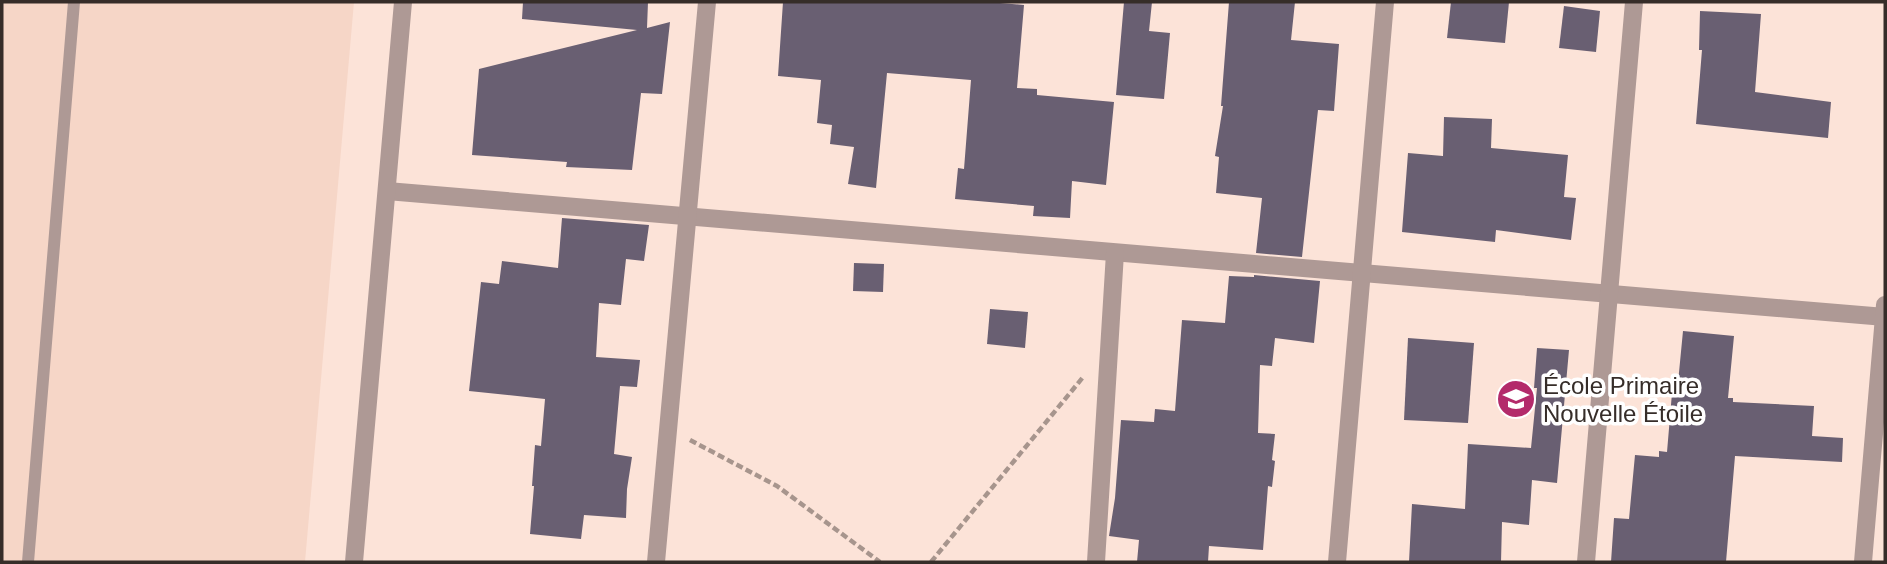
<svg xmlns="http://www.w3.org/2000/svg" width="1887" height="564" viewBox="0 0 1887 564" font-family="Arial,sans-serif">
	<rect width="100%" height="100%" fill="#fce3d8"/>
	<path fill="#f6d6c7" d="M 2,2 L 354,2 L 305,562 L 2,562 Z"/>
	<g fill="#695f72">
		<path d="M 523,2 L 648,2 L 647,28 L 670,22 L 662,94 L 641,93 L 632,170 L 566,167 L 567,162 L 472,155 L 479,69 L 637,30 L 522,19 Z"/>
		<path d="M 783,2 L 988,2 L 1024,5 L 1017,88 L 1037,89 L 1037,95 L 1114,102 L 1106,185 L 1072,181 L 1070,218 L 1033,216 L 1034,206 L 955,199 L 958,168 L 964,169 L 971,80 L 887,73 L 876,188 L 848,184 L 854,147 L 830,144 L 832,125 L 817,123 L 821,80 L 778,76 Z"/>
		<path d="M 1124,2 L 1152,2 L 1149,31 L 1170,33 L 1164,99 L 1116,95 Z"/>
		<path d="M 1229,2 L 1295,2 L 1291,40 L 1339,44 L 1334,111 L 1318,110 L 1302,257 L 1256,253 L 1262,198 L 1216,193 L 1219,157 L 1215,156 L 1223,106 L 1221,106 Z"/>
		<path d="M 1451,2 L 1509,2 L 1505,43 L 1447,38 Z"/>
		<path d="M 1564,6 L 1600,11 L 1596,52 L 1559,48 Z"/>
		<path d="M 1700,11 L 1761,14 L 1755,92 L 1831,102 L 1828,138 L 1696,124 L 1702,50 L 1699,50 Z"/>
		<path d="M 1444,117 L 1492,119 L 1491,148 L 1568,155 L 1564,197 L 1576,198 L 1571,240 L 1496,230 L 1495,242 L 1402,232 L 1408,153 L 1443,156 Z"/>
		<path d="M 562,218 L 649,225 L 644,261 L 626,259 L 621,305 L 599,303 L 596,357 L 640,360 L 637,387 L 620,386 L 614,454 L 632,457 L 627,489 L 626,518 L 584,515 L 581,539 L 530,534 L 534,486 L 532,486 L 535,445 L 541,446 L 545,399 L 469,391 L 481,282 L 499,284 L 502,261 L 558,268 Z"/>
		<path d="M 854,263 L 884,264 L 883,292 L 853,291 Z"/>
		<path d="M 1254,275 L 1320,281 L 1314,343 L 1275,338 L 1272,366 L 1260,365 L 1258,433 L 1275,434 L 1272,460 L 1275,461 L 1272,487 L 1268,486 L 1263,550 L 1209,546 L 1208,562 L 1137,562 L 1139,540 L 1109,536 L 1115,498 L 1121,420 L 1154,422 L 1155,409 L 1175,411 L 1182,320 L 1225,323 L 1229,276 L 1254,277 Z"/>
		<path d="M 990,309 L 1028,312 L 1025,348 L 987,344 Z"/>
		<path d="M 1683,331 L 1734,336 L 1728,398 L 1733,398 L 1733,402 L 1814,406 L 1812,436 L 1843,438 L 1842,462 L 1735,456 L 1726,562 L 1611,562 L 1614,518 L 1629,519 L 1635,455 L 1659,457 L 1659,451 L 1667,452 L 1672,393 L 1677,393 Z"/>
		<path d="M 1408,338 L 1474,343 L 1468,423 L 1404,420 Z"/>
		<path d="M 1537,348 L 1569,350 L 1557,483 L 1532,480 L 1529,525 L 1502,522 L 1501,562 L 1409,562 L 1412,504 L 1465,509 L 1468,444 L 1531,448 L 1537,388 L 1534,388 Z"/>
	</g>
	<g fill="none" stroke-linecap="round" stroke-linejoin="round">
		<g stroke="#a7958d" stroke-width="4.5" stroke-dasharray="7 3.5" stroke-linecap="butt">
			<path d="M 690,440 L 777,486 L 880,562"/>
			<path d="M 931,562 L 1084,376"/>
		</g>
		<path stroke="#ae9995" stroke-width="12" d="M 28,562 L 74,2"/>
		<g stroke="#ae9995" stroke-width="18">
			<path d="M 387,191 L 1885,317"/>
			<path d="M 656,562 L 707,2"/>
			<path d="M 1096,562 L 1115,253"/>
			<path d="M 1337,562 L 1385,2"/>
			<path d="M 1586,562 L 1634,2"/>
			<path d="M 1863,562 L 1885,305"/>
		</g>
		<path stroke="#ae9995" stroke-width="18" d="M 354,562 L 403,2"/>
	</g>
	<defs>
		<symbol id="school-disc" viewBox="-11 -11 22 22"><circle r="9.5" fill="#b32b6b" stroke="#fff"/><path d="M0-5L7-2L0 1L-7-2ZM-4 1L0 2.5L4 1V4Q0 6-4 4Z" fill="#fff"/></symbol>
	</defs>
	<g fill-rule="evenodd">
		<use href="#school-disc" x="1494" y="377" width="44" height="44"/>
	</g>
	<g text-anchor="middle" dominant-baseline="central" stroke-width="7" stroke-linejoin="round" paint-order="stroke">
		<g font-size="24" fill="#362d29" stroke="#fff" text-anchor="start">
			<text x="1543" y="385">École Primaire<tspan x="1543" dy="28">Nouvelle Étoile</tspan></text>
		</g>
	</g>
	<rect width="1887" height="564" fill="none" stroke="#362d29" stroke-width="7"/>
</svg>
